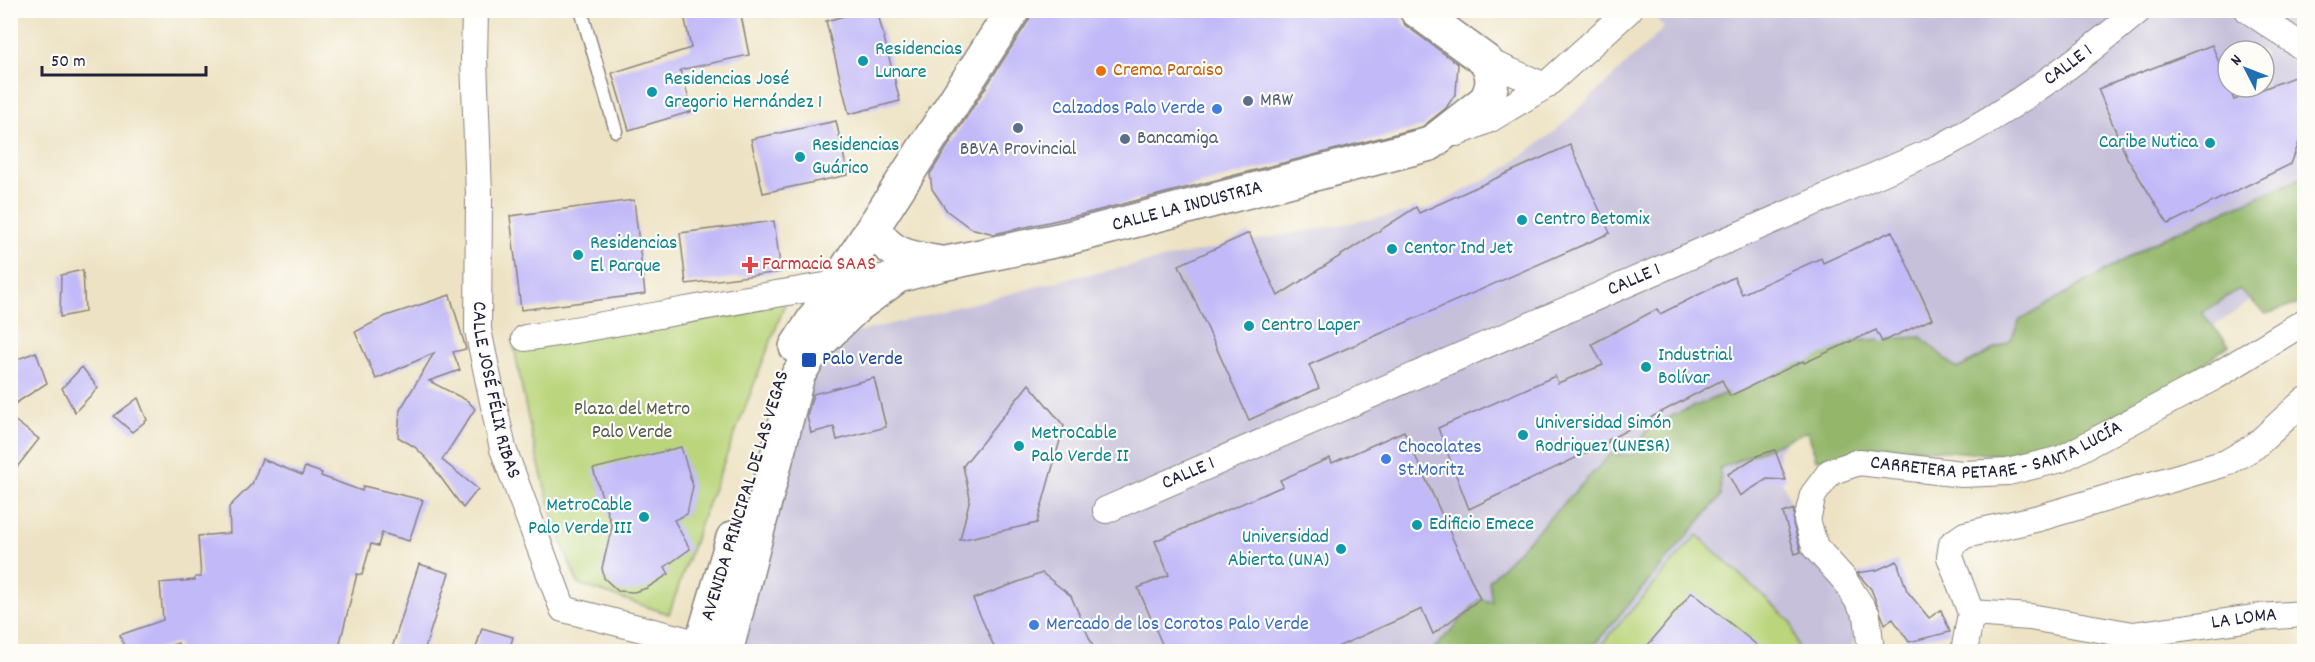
<svg xmlns="http://www.w3.org/2000/svg" width="2315" height="662" viewBox="0 0 2315 662" font-family="Dekko,sans-serif">
	<rect width="100%" height="100%" fill="#fdfcf7"/>
	<filter id="ink" filterUnits="userSpaceOnUse"><feTurbulence type="fractalNoise" baseFrequency=".0167" numOctaves="2"/><feDisplacementMap in="SourceGraphic" scale="12" xChannelSelector="R" yChannelSelector="G"/><feConvolveMatrix kernelMatrix="1 2 1 2 8 2 1 2 1" color-interpolation-filters="sRGB"/></filter>
	<filter id="wash" filterUnits="userSpaceOnUse"><feTurbulence type="fractalNoise" baseFrequency=".008" numOctaves="4" result="noise"/><feDisplacementMap in="SourceGraphic" scale="24" xChannelSelector="R" yChannelSelector="G"/><feGaussianBlur stdDeviation="1.35" result="paint"/><feColorMatrix in="noise" values="0 0 0 0 0 0 0 0 0 0 0 0 0 0 0 0 0 1.4 0 .05"/><feComposite in="paint" operator="in"/></filter>
	<g filter="url(#wash)">
		<rect width="100%" height="100%" fill="#ede2c3"/>
		<path fill="#c6c0da" fill-rule="evenodd" d="M 1650,11 L 2304,11 L 2304,278 L 2256,297 L 2213,327 L 1855,411 L 1795,433 L 1779,450 L 1778,470 L 1790,502 L 1855,610 L 1855,638 L 1849,651 L 724,652 L 790,394 L 843,336 L 1067,279 L 1230,245 L 1432,208 L 1504,169 L 1554,132 L 1664,28 ZM 2228,51 L 2264,51 L 2264,87 L 2228,87 Z"/>
		<g fill="#bad57b" stroke="#6e7c5b" stroke-width="1.5">
			<path d="M 787,299 L 702,519 L 669,614 L 578,584 C 545,505 528,425 513,340 Z"/>
			<path d="M 1697,535 L 1791,622 L 1799,651 L 1595,652 Z"/>
		</g>
		<path fill="#93b66b" stroke="#5a6c53" stroke-width="1.5" d="M 2304,177 L 2304,302 L 2266,314 L 2239,289 L 2202,313 L 2229,345 L 2183,379 L 2071,440 L 2001,455 L 1885,446 L 1816,460 L 1808,431 L 1720,468 L 1721,496 L 1589,651 L 1431,652 L 1480,599 L 1492,602 L 1489,581 L 1611,454 L 1634,455 L 1646,431 L 1672,416 L 1848,341 L 1921,337 L 1957,369 L 2010,341 L 2020,320 L 2160,239 Z"/>
		<g id="blocks">
			<g fill="#c2baf8">
				<path d="M 683,10 L 740,10 L 749,55 L 680,70 L 693,111 L 629,130 L 612,73 L 691,48 Z"/>
				<path d="M 866,10 L 877,10 L 900,101 L 849,114 L 826,21 Z"/>
				<path d="M 1032,10 L 1398,10 L 1405,25 L 1458,64 L 1456,93 L 1446,108 L 1422,127 L 1080,215 L 994,234 L 970,228 L 947,211 L 932,189 L 930,174 L 1029,20 Z"/>
				<path d="M 2212,45 L 2234,100 L 2294,77 L 2304,80 L 2304,129 L 2291,164 L 2168,224 L 2127,158 L 2098,89 Z"/>
				<path d="M 836,121 L 848,175 L 763,193 L 751,139 Z"/>
				<path d="M 1570,145 L 1610,233 L 1309,365 L 1319,388 L 1249,420 L 1179,265 L 1249,233 L 1278,296 L 1416,207 L 1419,213 Z"/>
				<path d="M 634,200 L 645,294 L 521,310 L 510,216 Z"/>
				<path d="M 774,221 L 781,272 L 686,284 L 680,233 Z"/>
				<path d="M 1892,231 L 1932,319 L 1882,342 L 1876,330 L 1804,363 L 1803,361 L 1730,396 L 1722,380 L 1608,440 L 1609,442 L 1469,509 L 1438,428 L 1555,376 L 1558,383 L 1603,365 L 1592,344 L 1657,309 L 1660,314 L 1734,277 L 1742,294 L 1821,258 L 1823,263 Z"/>
				<path d="M 83,270 L 85,312 L 60,317 L 61,275 Z"/>
				<path d="M 450,295 L 466,349 L 453,352 L 460,370 L 429,381 L 468,401 L 475,409 L 442,460 L 478,489 L 463,508 L 428,460 L 415,447 L 398,437 L 400,410 L 434,353 L 376,379 L 355,332 L 386,316 Z"/>
				<path d="M 36,352 L 47,383 L 10,407 L 10,362 Z"/>
				<path d="M 82,367 L 98,388 L 75,412 L 62,388 Z"/>
				<path d="M 874,378 L 886,427 L 837,440 L 834,427 L 811,433 L 807,416 L 813,394 Z"/>
				<path d="M 1029,384 L 1064,426 L 1037,523 L 960,540 L 970,498 L 963,466 Z"/>
				<path d="M 138,398 L 147,420 L 132,432 L 114,416 Z"/>
				<path d="M 10,417 L 39,439 L 10,476 Z"/>
				<path d="M 1404,431 L 1480,599 L 1433,634 L 1422,609 L 1337,647 L 1339,651 L 1165,651 L 1138,588 L 1169,575 L 1155,541 L 1283,486 L 1280,480 L 1330,458 L 1332,463 Z"/>
				<path d="M 681,447 L 693,486 L 687,514 L 674,520 L 690,549 L 665,567 L 669,574 L 647,588 L 634,592 L 618,591 L 604,578 L 602,568 L 612,527 L 593,469 Z"/>
				<path d="M 1775,450 L 1786,480 L 1767,479 L 1740,496 L 1728,474 L 1759,455 Z"/>
				<path d="M 262,459 L 302,475 L 305,467 L 322,473 L 321,476 L 362,491 L 363,486 L 423,500 L 409,541 L 382,533 L 378,546 L 371,544 L 362,575 L 357,574 L 338,651 L 179,651 L 178,643 L 153,651 L 126,651 L 120,635 L 163,620 L 160,583 L 195,580 L 195,577 L 201,577 L 198,536 L 230,533 L 229,507 L 252,484 Z"/>
				<path d="M 1794,509 L 1793,524 L 1801,552 L 1795,554 L 1783,513 Z"/>
				<path d="M 1897,561 L 1907,591 L 1929,618 L 1941,610 L 1950,632 L 1909,642 L 1893,619 L 1885,624 L 1871,589 L 1857,573 L 1877,570 Z"/>
				<path d="M 419,564 L 449,573 L 424,651 L 391,651 Z"/>
				<path d="M 1042,573 L 1071,596 L 1095,651 L 996,651 L 973,599 Z"/>
				<path d="M 1692,592 L 1764,651 L 1643,651 Z"/>
				<path d="M 482,628 L 513,637 L 509,651 L 475,651 Z"/>
			</g>
		</g>
	</g>
	<g filter="url(#ink)">
		<use href="#blocks" fill-opacity="0" stroke="#88827f" stroke-width="1.5"/>
		<g fill="none" stroke-linecap="round" stroke-linejoin="round">
			<defs>
				<path id="lane" d="M 581,10 L 616,131"/>
				<g id="street">
					<path id="s1" d="M 475,10 L 474,59 L 479,195 L 478,330 L 503,449 L 563,609 L 701,644 L 708,652"/>
					<path d="M 2248,10 L 2304,48"/>
					<path d="M 1486,61 L 1545,86"/>
					<path d="M 1457,133 L 1490,119 L 1545,86 L 1629,10"/>
					<path d="M 525,338 C 649,319 773,291 898,276"/>
					<path id="s2" d="M 1106,510 L 1939,148 C 2012,110 2076,63 2139,10"/>
					<path id="s3" d="M 1971,613 L 2030,617 L 2133,635 L 2260,617 L 2304,614"/>
					<path id="s4" d="M 1871,652 L 1867,615 L 1843,578 L 1815,547 L 1807,520 L 1813,495 L 1830,472 L 1859,462 L 1962,474 L 2008,472 L 2061,459 L 2216,376 L 2304,322"/>
					<path d="M 1964,652 L 1971,613 L 1950,557 L 1952,544 L 1965,535 L 2039,518 L 2226,463 L 2255,446 L 2304,401"/>
				</g>
				<g id="secondary">
					<path d="M 874,227 C 888,256 911,258 940,263"/>
					<path d="M 796,347 L 1013,10"/>
					<path d="M 699,652 L 733,538"/>
					<path id="s5" d="M 726,652 L 798,375 L 816,346 L 834,328 L 857,306 L 898,276 L 942,264 L 1068,238 L 1430,144 L 1485,101 C 1494,87 1494,75 1486,61 L 1416,10"/>
				</g>
			</defs>
			<use href="#lane" stroke="#88827f" stroke-width="15"/>
			<use href="#street" stroke="#88827f" stroke-width="28"/>
			<use href="#secondary" stroke="#88827f" stroke-width="36"/>
			<use href="#lane" stroke="#fff" stroke-width="12"/>
			<use href="#street" stroke="#fff" stroke-width="26"/>
			<use href="#secondary" stroke="#fff" stroke-width="33"/>
		</g>
	</g>
	<g fill="#0f9aa8" stroke="#fdfcf7" stroke-width="2">
		<circle cx="863" cy="61" r="6"/>
		<circle cx="652" cy="92" r="6"/>
		<circle cx="2210" cy="143" r="6"/>
		<circle cx="800" cy="157" r="6"/>
		<circle cx="1522" cy="220" r="6"/>
		<circle cx="1392" cy="249" r="6"/>
		<circle cx="578" cy="255" r="6"/>
		<circle cx="1249" cy="326" r="6"/>
		<circle cx="1646" cy="367" r="6"/>
		<circle cx="1523" cy="435" r="6"/>
		<circle cx="1019" cy="446" r="6"/>
		<circle cx="644" cy="517" r="6"/>
		<circle cx="1417" cy="525" r="6"/>
		<circle cx="1341" cy="549" r="6"/>
	</g>
	<circle fill="#e8710a" stroke="#fdfcf7" stroke-width="2" cx="1101" cy="71" r="6"/>
	<g fill="#5c6f8a" stroke="#fdfcf7" stroke-width="2">
		<circle cx="1248" cy="101" r="6"/>
		<circle cx="1018" cy="128" r="6"/>
		<circle cx="1125" cy="139" r="6"/>
	</g>
	<g fill="#3f7fe0" stroke="#fdfcf7" stroke-width="2">
		<circle cx="1217" cy="109" r="6"/>
		<circle cx="1386" cy="459" r="6"/>
		<circle cx="1034" cy="625" r="6"/>
	</g>
	<path fill="#e0444e" stroke="#fdfcf7" stroke-width="2" d="M747 256h6v6h6v6h-6v6h-6v-6h-6v-6h6z"/>
	<rect fill="#1a4fb4" stroke="#fdfcf7" stroke-width="2" x="801" y="352" width="16" height="16" rx="3"/>
	<g text-anchor="middle" dominant-baseline="central" stroke-width="4.5" stroke-linejoin="round" paint-order="stroke">
		<g font-size="20" fill="#0d838f" stroke="#fdfcf7" text-anchor="start">
			<text x="875" y="50">Residencias<tspan x="875" dy="23">Lunare</tspan></text>
			<text x="664" y="80">Residencias José<tspan x="664" dy="23">Gregorio Hernández 1</tspan></text>
			<text x="2198" y="143" text-anchor="end">Caribe Nutica</text>
			<text x="812" y="146">Residencias<tspan x="812" dy="23">Guárico</tspan></text>
			<text x="1534" y="220">Centro Betomix</text>
			<text x="590" y="244">Residencias<tspan x="590" dy="23">El Parque</tspan></text>
			<text x="1404" y="249">Centor Ind Jet</text>
			<text x="1261" y="326">Centro Laper</text>
			<text x="1658" y="356">Industrial<tspan x="1658" dy="23">Bolívar</tspan></text>
			<text x="1535" y="424">Universidad Simón<tspan x="1535" dy="23">Rodriguez (UNESR)</tspan></text>
			<text x="1031" y="434">MetroCable<tspan x="1031" dy="23">Palo Verde II</tspan></text>
			<text x="632" y="506" text-anchor="end">MetroCable<tspan x="632" dy="23">Palo Verde III</tspan></text>
			<text x="1429" y="525">Edificio Emece</text>
			<text x="1329" y="538" text-anchor="end">Universidad<tspan x="1329" dy="23">Abierta (UNA)</tspan></text>
		</g>
		<g font-size="20" fill="#22223b" stroke="#fdfcf7">
			<text stroke="none"><textPath href="#s2" startOffset="1062">CALLE 1</textPath></text>
			<text stroke="none"><textPath href="#s5" startOffset="726">CALLE LA INDUSTRIA</textPath></text>
			<text stroke="none"><textPath href="#s2" startOffset="576">CALLE 1</textPath></text>
			<text stroke="none"><textPath href="#s1" startOffset="382">CALLE JOSÉ FÉLIX RIBAS</textPath></text>
			<text stroke="none"><textPath href="#s4" startOffset="378">CARRETERA PETARE - SANTA LUCÍA</textPath></text>
			<text stroke="none"><textPath href="#s2" startOffset="90">CALLE 1</textPath></text>
			<text transform="translate(746 496) rotate(-73)">AVENIDA PRINCIPAL DE LAS VEGAS</text>
			<text stroke="none"><textPath href="#s3" startOffset="276">LA LOMA</textPath></text>
		</g>
		<g font-size="20" fill="#c56008" stroke="#fdfcf7" text-anchor="start">
			<text x="1113" y="71">Crema Paraiso</text>
		</g>
		<g font-size="20" fill="#4e5e75" stroke="#fdfcf7" text-anchor="start">
			<text x="1260" y="101">MRW</text>
			<text x="1137" y="139">Bancamiga</text>
			<text x="1018" y="150" text-anchor="middle">BBVA Provincial</text>
		</g>
		<g font-size="20" fill="#366cbe" stroke="#fdfcf7" text-anchor="start">
			<text x="1205" y="109" text-anchor="end">Calzados Palo Verde</text>
			<text x="1398" y="448">Chocolates<tspan x="1398" dy="23">St.Moritz</tspan></text>
			<text x="1046" y="625">Mercado de los Corotos Palo Verde</text>
		</g>
		<g font-size="20" fill="#be3a42" stroke="#fdfcf7" text-anchor="start">
			<text x="762" y="265">Farmacia SAAS</text>
		</g>
		<g font-size="20" fill="#164399" stroke="#fdfcf7" text-anchor="start">
			<text x="822" y="360">Palo Verde</text>
		</g>
		<g font-size="20" fill="#50584e" stroke="#fdfcf7">
			<text x="632" y="410">Plaza del Metro<tspan x="632" dy="23">Palo Verde</tspan></text>
		</g>
	</g>
	<rect width="2315" height="662" fill="none" stroke="#fdfcf7" stroke-width="36"/>
	<g transform="translate(2246 69) rotate(312)"><circle r="28" fill="#fdfcf7" stroke="#a5a5ac" stroke-width="1.5"/>
	<path d="M0-4.5L10 22L0 15L-10 22Z" fill="#1f6fb2"/>
	<text y="-9" font-size="16" font-weight="bold" text-anchor="middle" fill="#22223b">N</text>
	</g>
	<path d="M42 66v9h164v-9" fill="none" stroke="#22223b" stroke-width="3"/>
	<text x="51" y="66" font-size="18" fill="#22223b" stroke="#fdfcf7" stroke-width="4.5" paint-order="stroke">50 m</text>
</svg>
